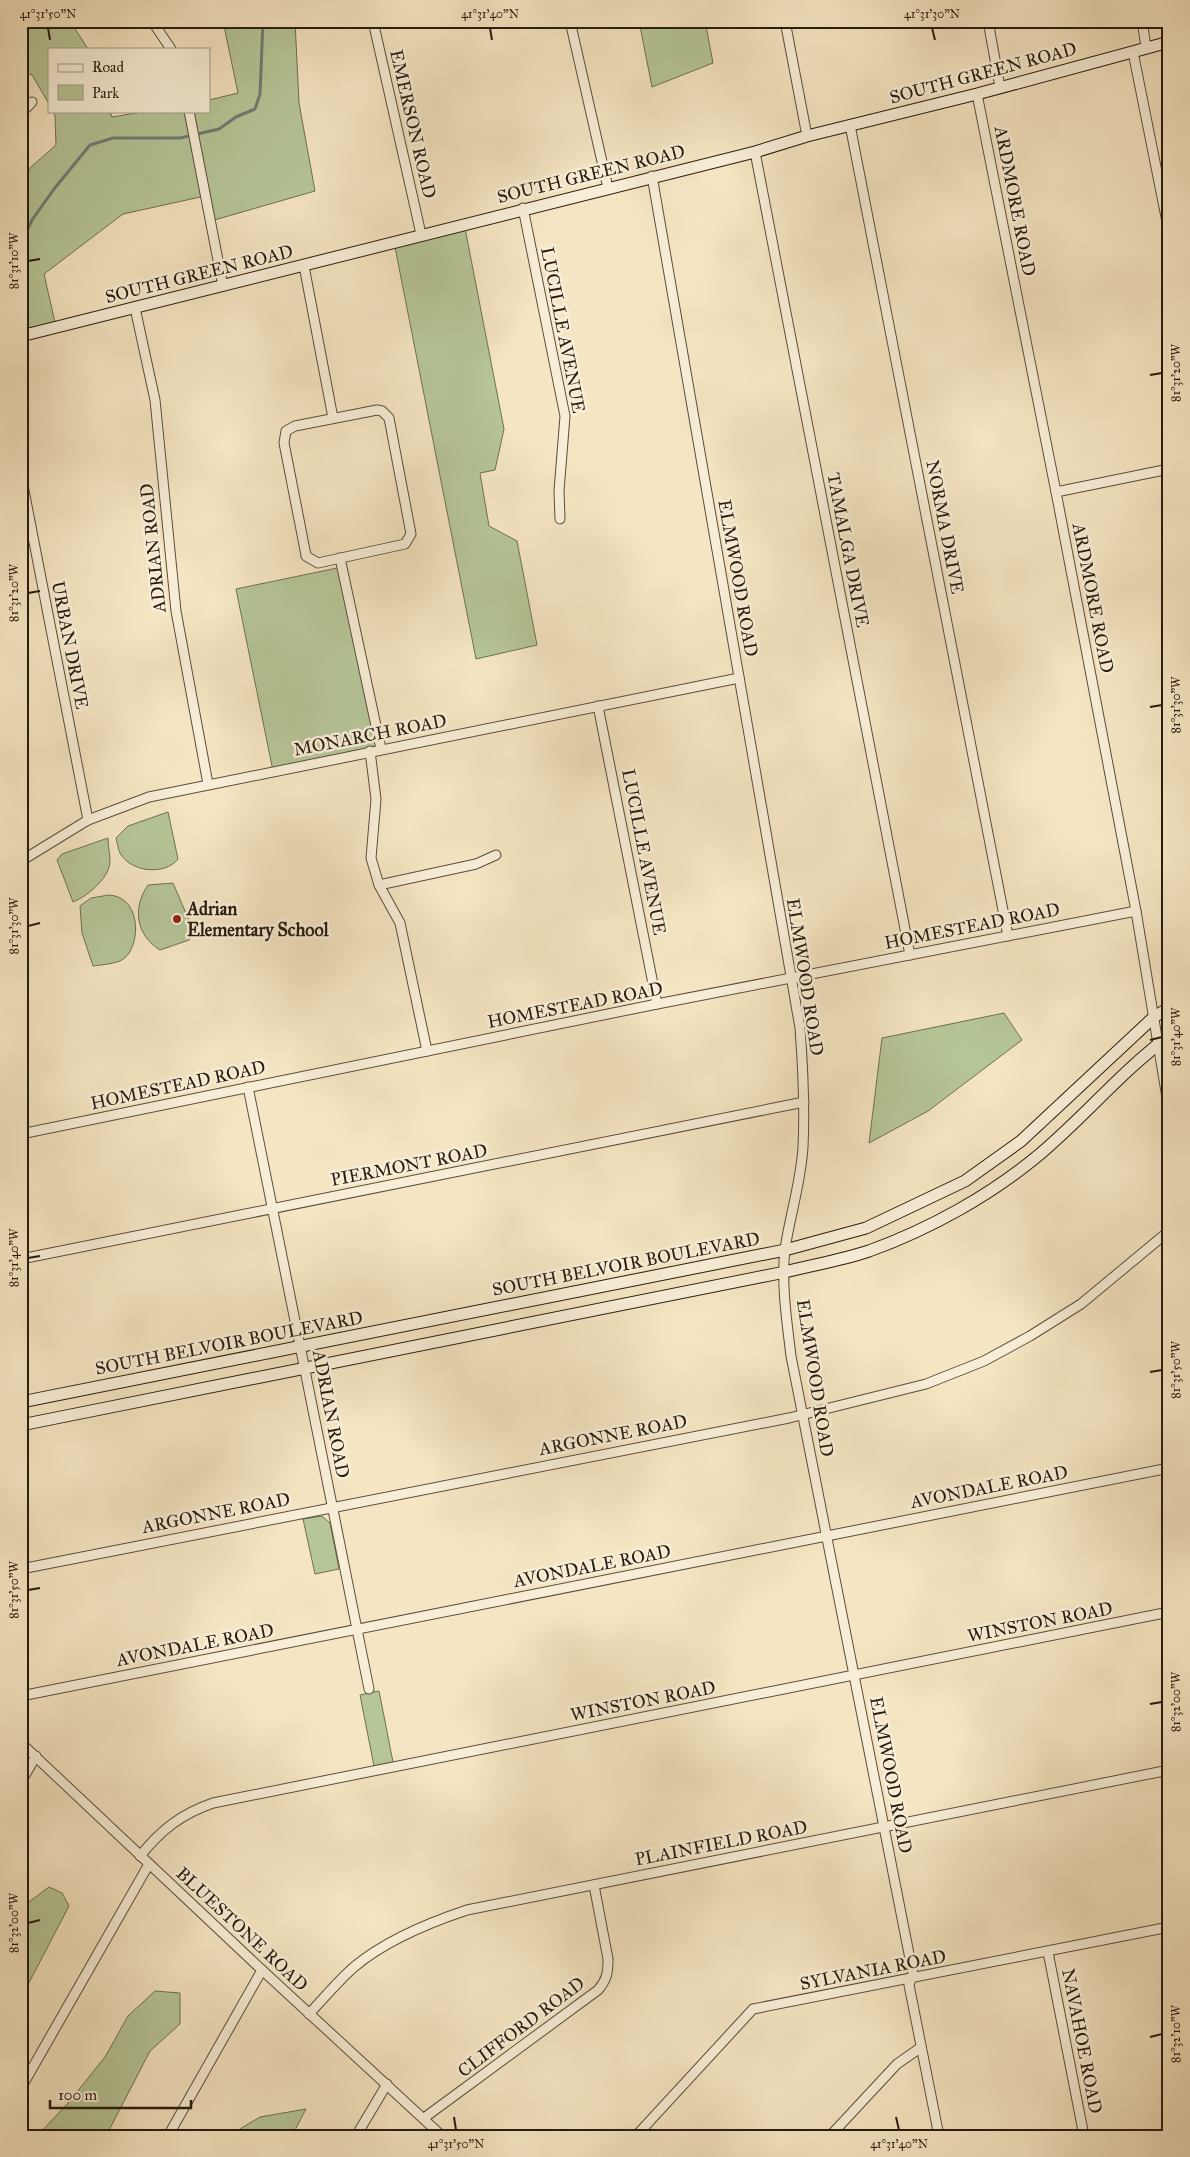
<svg xmlns="http://www.w3.org/2000/svg" width="1190" height="2157" viewBox="0 0 1190 2157" font-family="'IM FELL Great Primer',serif">
	<rect width="100%" height="100%" fill="#f5e5c2"/>
	<filter id="stains"><feTurbulence type="fractalNoise" baseFrequency=".004" numOctaves="4"/><feColorMatrix values="0 0 0 0 .2 0 0 0 0 .09 0 0 0 0 .02 0 0 0 .5 -.17"/></filter>
	<radialGradient id="worn" r=".72"><stop offset=".6" stop-color="#630" stop-opacity="0"/><stop offset="1" stop-color="#630" stop-opacity=".3"/></radialGradient>
	<g fill="#b6c698" stroke="#6e7053">
		<path d="M 21,21 L 70,21 L 88,49 L 49,49 L 49,104 L 32,75 L 21,71 Z"/>
		<path d="M 223,21 L 295,21 L 299,103 L 315,191 L 211,221 L 205,196 L 123,214 L 44,274 L 56,327 L 21,336 L 21,185 L 31,167 L 56,145 L 55,116 L 53,111 L 110,111 L 112,117 L 148,111 L 209,111 L 209,100 L 238,93 Z"/>
		<path d="M 639,21 L 705,21 L 713,63 L 652,87 Z"/>
		<path d="M 464,223 L 504,429 L 495,470 L 480,473 L 489,526 L 517,541 L 537,645 L 476,659 L 394,242 Z"/>
		<path d="M 342,567 L 381,749 L 273,771 L 236,589 Z"/>
		<path d="M 168,812 L 178,859 C 165,876 130,872 120,853 C 118,849 117,842 116,838 L 128,826 Z"/>
		<path d="M 108,838 C 108,846 110,854 110,862 C 109,878 88,896 73,902 L 57,860 L 62,854 Z"/>
		<path d="M 173,883 L 195,934 L 189,940 L 160,950 C 136,935 132,908 148,885 Z"/>
		<path d="M 109,895 C 144,897 141,952 120,961 C 112,964 101,965 93,966 L 82,933 L 80,906 L 91,898 Z"/>
		<path d="M 1004,1013 L 1022,1040 L 928,1111 L 869,1143 L 882,1038 Z"/>
		<path d="M 322,1516 L 330,1523 L 339,1569 L 315,1574 L 303,1519 Z"/>
		<path d="M 379,1691 L 393,1762 L 374,1766 L 360,1695 Z"/>
		<path d="M 49,1887 L 62,1893 L 69,1906 L 21,1998 L 21,1908 Z"/>
		<path d="M 155,1991 L 180,1993 L 180,2024 L 150,2051 L 106,2136 L 21,2136 L 41,2132 L 68,2103 L 105,2057 L 128,2016 Z"/>
		<path d="M 306,2109 L 292,2136 L 228,2136 L 260,2117 Z"/>
	</g>
	<g fill="none" stroke-linecap="round" stroke-linejoin="round">
		<path stroke="#717c78" stroke-width="3" d="M 21,243 L 32,220 L 54,189 L 90,145 L 113,138 L 180,138 L 219,129 L 236,117 L 255,109 L 260,94 L 263,21"/>
		<defs>
			<g id="street">
				<path d="M 152,21 L 171,49"/>
				<path d="M 373,21 L 421,234"/>
				<path d="M 570,21 L 608,188"/>
				<path d="M 785,21 L 807,136"/>
				<path d="M 988,21 L 1000,87"/>
				<path d="M 1142,21 L 1146,47"/>
				<path d="M 1133,52 L 1169,232"/>
				<path d="M 977,94 L 1056,492 L 1136,911 L 1169,1110"/>
				<path d="M 189,111 L 223,286"/>
				<path d="M 21,113 L 32,102"/>
				<path d="M 850,125 L 1008,936"/>
				<path d="M 755,152 L 910,955"/>
				<path d="M 652,176 L 800,1028 C 803,1068 805,1107 803,1147 C 801,1182 790,1215 785,1249 C 781,1284 787,1322 791,1356 L 913,1974 L 909,1985 L 939,2136"/>
				<path d="M 523,208 L 565,416 L 559,491 L 560,519"/>
				<path d="M 304,266 L 333,418"/>
				<path d="M 135,308 L 155,400 L 176,611 L 208,784"/>
				<path d="M 377,410 L 382,411 L 389,418 L 411,534 L 405,544 L 318,563 L 306,556 L 305,550 L 284,443 L 286,431 L 295,426 Z"/>
				<path d="M 21,475 L 88,820"/>
				<path d="M 1056,492 L 1169,469"/>
				<path d="M 340,558 L 381,749"/>
				<path d="M 598,706 L 657,1004"/>
				<path d="M 370,751 L 376,799 L 371,858 L 379,885 L 400,923 L 427,1051"/>
				<path d="M 21,861 L 88,820 L 149,797 L 739,678"/>
				<path d="M 379,885 L 476,864 L 496,855"/>
				<path d="M 248,1087 L 369,1689"/>
				<path d="M 21,1134 L 657,1004 L 1136,911"/>
				<path d="M 21,1259 L 804,1102"/>
				<path d="M 21,1569 L 789,1418 L 926,1384 L 984,1361 L 1030,1336 L 1081,1304 L 1169,1231"/>
				<path d="M 21,1696 L 1169,1468"/>
				<path d="M 21,1743 L 262,1970 L 442,2136"/>
				<path d="M 21,1782 L 36,1756"/>
				<path d="M 140,1856 C 161,1830 181,1814 213,1803 L 1169,1612"/>
				<path d="M 1048,1952 L 1084,2136"/>
				<path d="M 309,2014 C 324,1998 338,1981 354,1967 C 386,1940 428,1923 467,1910 L 1169,1770"/>
				<path d="M 21,2088 L 149,1864"/>
				<path d="M 424,2118 L 598,1990 C 607,1980 608,1972 608,1959 L 594,1885"/>
				<path d="M 168,2136 L 262,1970"/>
				<path d="M 356,2136 L 387,2084"/>
				<path d="M 636,2136 L 753,2009 L 1169,1927"/>
				<path d="M 830,2136 L 897,2064 L 920,2048"/>
			</g>
			<g id="secondary">
				<path d="M 21,336 L 755,152 L 807,136 L 977,94 L 1169,42"/>
				<path d="M 21,1402 L 785,1250 L 866,1228 L 965,1181 L 1021,1141 L 1154,1017 L 1169,1008"/>
				<path d="M 21,1425 L 785,1272 C 813,1265 842,1260 869,1251 C 930,1229 991,1195 1040,1154 C 1085,1116 1122,1071 1169,1036"/>
			</g>
		</defs>
		<use href="#street" stroke="#5a4e3b" stroke-width="11"/>
		<use href="#secondary" stroke="#271b0e" stroke-width="13"/>
		<use href="#street" stroke="#f8eed7" stroke-width="9"/>
		<use href="#secondary" stroke="#f8eed7" stroke-width="11"/>
	</g>
	<path fill="none" stroke="#271b0e" stroke-width="2" d="M 48,28 L 50,40M 490,28 L 492,40M 932,28 L 935,40M 28,261 L 40,259M 1150,375 L 1162,373M 28,593 L 40,591M 1150,707 L 1162,705M 28,926 L 40,923M 1150,1040 L 1162,1037M 28,1258 L 40,1256M 1150,1372 L 1162,1370M 28,1590 L 40,1588M 1150,1704 L 1162,1702M 28,1923 L 40,1920M 1150,2037 L 1162,2034M 454,2117 L 456,2130M 896,2117 L 899,2130"/>
	<circle fill="#8f2418" stroke="#f8eed7" stroke-width="2" cx="177" cy="919" r="5"/>
	<g text-anchor="middle" dominant-baseline="central" stroke-width="5" stroke-linejoin="round" paint-order="stroke">
		<g font-size="18" fill="#271b0e" stroke="#f8eed7">
			<text transform="translate(983 73) rotate(-15)">SOUTH GREEN ROAD</text>
			<text transform="translate(413 124) rotate(77)">EMERSON ROAD</text>
			<text transform="translate(591 174) rotate(-14)">SOUTH GREEN ROAD</text>
			<text transform="translate(1015 201) rotate(79)">ARDMORE ROAD</text>
			<text transform="translate(199 274) rotate(-14)">SOUTH GREEN ROAD</text>
			<text transform="translate(563 330) rotate(79)">LUCILLE AVENUE</text>
			<text transform="translate(945 527) rotate(79)">NORMA DRIVE</text>
			<text transform="translate(153 548) rotate(-96)">ADRIAN ROAD</text>
			<text transform="translate(848 550) rotate(79)">TAMALGA DRIVE</text>
			<text transform="translate(738 578) rotate(80)">ELMWOOD ROAD</text>
			<text transform="translate(1093 598) rotate(79)">ARDMORE ROAD</text>
			<text transform="translate(70 645) rotate(79)">URBAN DRIVE</text>
			<text transform="translate(370 735) rotate(-11)">MONARCH ROAD</text>
			<text transform="translate(644 852) rotate(79)">LUCILLE AVENUE</text>
			<text transform="translate(972 926) rotate(-11)">HOMESTEAD ROAD</text>
			<text transform="translate(805 977) rotate(81)">ELMWOOD ROAD</text>
			<text transform="translate(575 1005) rotate(-11)">HOMESTEAD ROAD</text>
			<text transform="translate(178 1085) rotate(-12)">HOMESTEAD ROAD</text>
			<text transform="translate(409 1165) rotate(-11)">PIERMONT ROAD</text>
			<text transform="translate(626 1264) rotate(-11)">SOUTH BELVOIR BOULEVARD</text>
			<text transform="translate(229 1343) rotate(-11)">SOUTH BELVOIR BOULEVARD</text>
			<text transform="translate(815 1378) rotate(81)">ELMWOOD ROAD</text>
			<text transform="translate(331 1414) rotate(79)">ADRIAN ROAD</text>
			<text transform="translate(613 1435) rotate(-11)">ARGONNE ROAD</text>
			<text transform="translate(989 1487) rotate(-11)">AVONDALE ROAD</text>
			<text transform="translate(216 1513) rotate(-11)">ARGONNE ROAD</text>
			<text transform="translate(592 1566) rotate(-11)">AVONDALE ROAD</text>
			<text transform="translate(1040 1622) rotate(-11)">WINSTON ROAD</text>
			<text transform="translate(195 1645) rotate(-11)">AVONDALE ROAD</text>
			<text transform="translate(643 1701) rotate(-11)">WINSTON ROAD</text>
			<text transform="translate(891 1775) rotate(79)">ELMWOOD ROAD</text>
			<text transform="translate(721 1843) rotate(-11)">PLAINFIELD ROAD</text>
			<text transform="translate(242 1929) rotate(43)">BLUESTONE ROAD</text>
			<text transform="translate(873 1970) rotate(-11)">SYLVANIA ROAD</text>
			<text transform="translate(521 2027) rotate(-37)">CLIFFORD ROAD</text>
			<text transform="translate(1082 2041) rotate(79)">NAVAHOE ROAD</text>
		</g>
		<g font-size="18" font-weight="bold" fill="#271b0e" stroke="#f8eed7" text-anchor="start">
			<text x="187" y="909">Adrian<tspan x="187" dy="21">Elementary School</tspan></text>
		</g>
	</g>
	<rect width="1190" height="2157" fill="none" stroke="#f5e5c2" stroke-width="55"/>
	<rect x="48" y="48" width="162" height="65" fill="#f8eed7" stroke="#a49a87"/>
	<rect x="58" y="64" width="25" height="8" fill="#f8eed7" stroke="#a49a87"/>
	<text x="92" y="72" font-size="15" fill="#271b0e">Road</text>
	<rect x="58" y="85" width="25" height="15" fill="#b6c698" stroke="#a49a87"/>
	<text x="92" y="98" font-size="15" fill="#271b0e">Park</text>
	<path d="M50 2100v8h141v-8" fill="none" stroke="#271b0e" stroke-width="2.5"/>
	<text x="58" y="2100" font-size="15" fill="#271b0e" stroke="#f8eed7" stroke-width="4" paint-order="stroke">100 m</text>
	<rect x="28" y="28" width="1134" height="2102" fill="none" stroke="#271b0e" stroke-width="2"/>
	<g font-size="12" text-anchor="middle" fill="#271b0e">
		<text x="48" y="18">41°31'50"N</text>
		<text x="490" y="18">41°31'40"N</text>
		<text x="932" y="18">41°31'30"N</text>
		<text transform="translate(14 261) rotate(-90)" y="4">81°31'10"W</text>
		<text transform="translate(1176 373) rotate(-90)" y="4">81°31'20"W</text>
		<text transform="translate(14 593) rotate(-90)" y="4">81°31'20"W</text>
		<text transform="translate(1176 705) rotate(-90)" y="4">81°31'30"W</text>
		<text transform="translate(14 926) rotate(-90)" y="4">81°31'30"W</text>
		<text transform="translate(1176 1037) rotate(-90)" y="4">81°31'40"W</text>
		<text transform="translate(14 1258) rotate(-90)" y="4">81°31'40"W</text>
		<text transform="translate(1176 1370) rotate(-90)" y="4">81°31'50"W</text>
		<text transform="translate(14 1590) rotate(-90)" y="4">81°31'50"W</text>
		<text transform="translate(1176 1702) rotate(-90)" y="4">81°32'00"W</text>
		<text transform="translate(14 1923) rotate(-90)" y="4">81°32'00"W</text>
		<text transform="translate(1176 2034) rotate(-90)" y="4">81°32'10"W</text>
		<text x="456" y="2148">41°31'50"N</text>
		<text x="899" y="2148">41°31'40"N</text>
	</g>
	<rect width="100%" height="100%" filter="url(#stains)"/>
	<rect width="100%" height="100%" fill="url(#worn)"/>
</svg>
